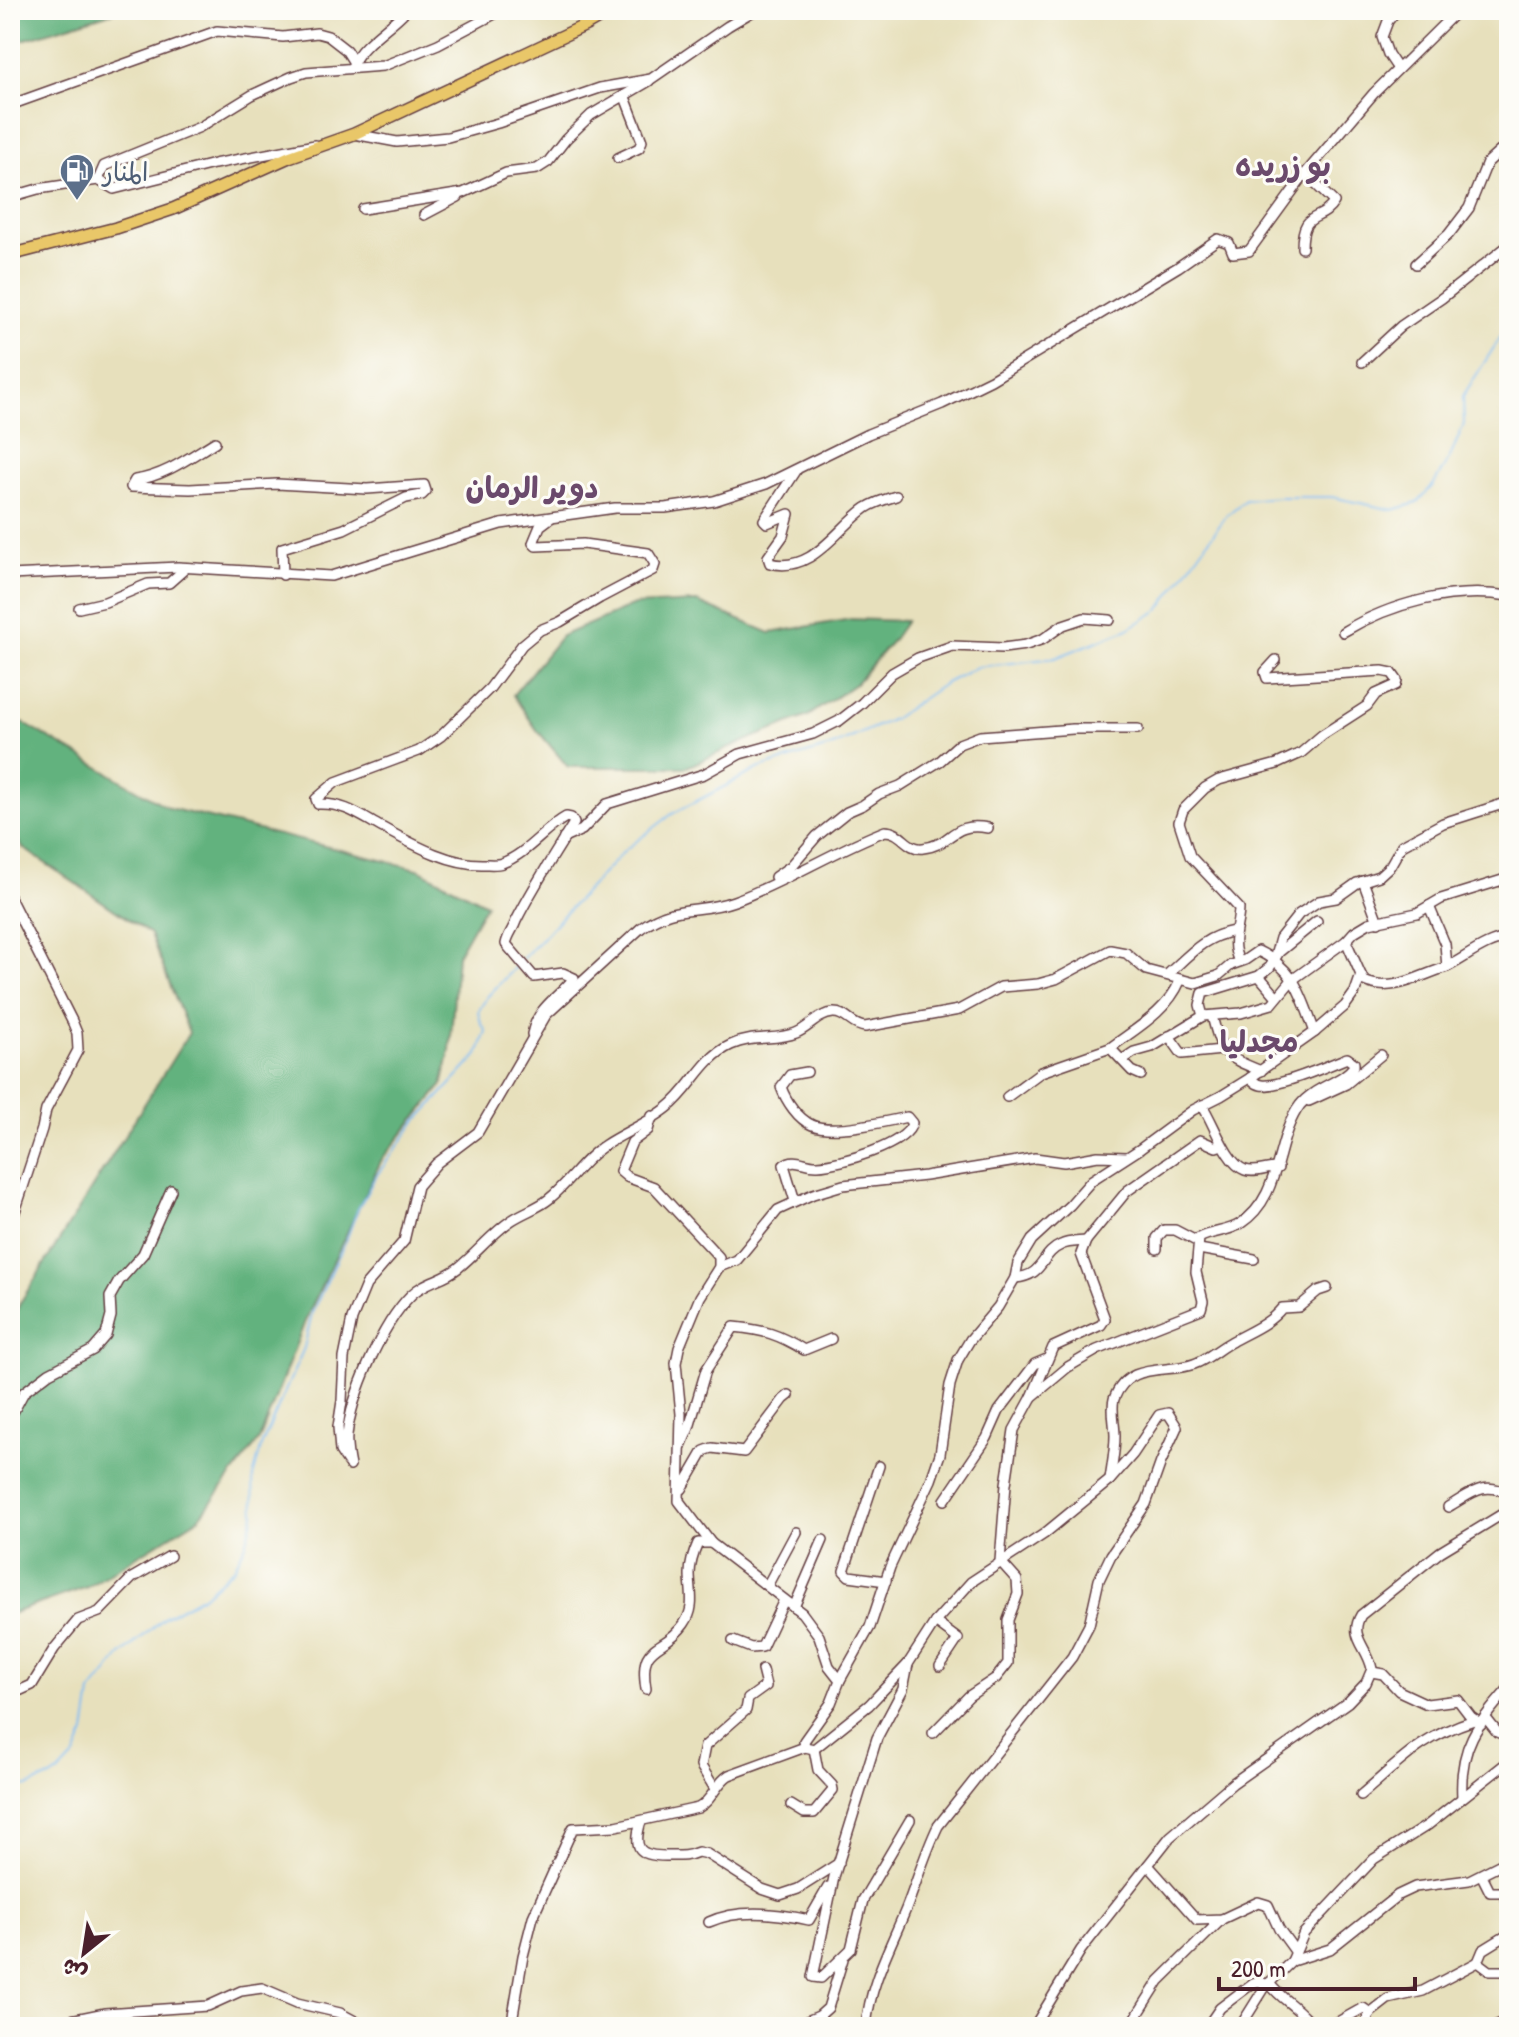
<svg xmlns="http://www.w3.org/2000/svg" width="1519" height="2037" viewBox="0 0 1519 2037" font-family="'Patrick Hand','Playpen Sans Arabic',sans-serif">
	<rect width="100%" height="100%" fill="#fdfcf7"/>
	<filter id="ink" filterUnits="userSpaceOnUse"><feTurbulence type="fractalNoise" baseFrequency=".0125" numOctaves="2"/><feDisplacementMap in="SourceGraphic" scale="16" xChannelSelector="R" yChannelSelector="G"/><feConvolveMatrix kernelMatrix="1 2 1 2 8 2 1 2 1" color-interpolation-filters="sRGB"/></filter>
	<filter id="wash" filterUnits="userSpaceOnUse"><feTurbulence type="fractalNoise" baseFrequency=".006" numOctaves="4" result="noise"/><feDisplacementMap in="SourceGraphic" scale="32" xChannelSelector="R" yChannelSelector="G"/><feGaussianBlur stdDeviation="1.8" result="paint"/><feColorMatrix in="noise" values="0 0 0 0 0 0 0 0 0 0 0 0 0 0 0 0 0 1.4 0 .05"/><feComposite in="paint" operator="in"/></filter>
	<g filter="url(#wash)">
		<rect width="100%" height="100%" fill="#e7e0bc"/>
		<g fill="#62b27e" stroke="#566854" stroke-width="2">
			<path d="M 10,10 L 120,10 L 10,44 Z"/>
			<path d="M 697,602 L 770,633 L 851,619 L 906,621 L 892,641 L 855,684 L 808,716 L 750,739 L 687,767 L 568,767 L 537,730 L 513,695 L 561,636 L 634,605 Z"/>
			<path d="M 23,723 L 169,808 L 418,869 L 486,904 L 457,955 L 450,1050 L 442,1086 L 382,1159 L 306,1319 L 259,1440 L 199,1518 L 87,1587 L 10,1614 L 10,1325 L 20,1303 L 189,1033 L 150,934 L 23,848 L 10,831 L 10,727 Z"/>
		</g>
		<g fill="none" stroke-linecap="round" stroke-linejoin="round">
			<g stroke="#7fbcf2" stroke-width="2">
				<path d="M 523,958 L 625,850 L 672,814 L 760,768 L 833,746 L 893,719 L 944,684 L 977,667 L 1055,658 L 1128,629 L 1159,610 L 1227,515 L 1245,500 L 1279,497 L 1332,497 L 1393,510 L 1417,503 L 1434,484 L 1450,457 L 1464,424 L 1463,396 L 1509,324"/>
				<path d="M 10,1788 L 29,1786 L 59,1773 L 75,1756 L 85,1733 L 91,1693 L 120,1656 L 165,1617 L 203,1596 L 234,1568 L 246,1544 L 254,1515 L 253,1477 L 262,1444 L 304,1348 L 312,1313 L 347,1238 L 357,1211 L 374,1179 L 415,1123 L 478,1055 L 486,1031 L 481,1023 L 478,1012 L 487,997 L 519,963"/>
			</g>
		</g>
	</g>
	<g filter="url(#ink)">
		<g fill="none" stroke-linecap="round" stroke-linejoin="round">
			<defs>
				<g id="minor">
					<path d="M 1397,10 L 1388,21 L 1382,37 L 1388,54 L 1398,69"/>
					<path d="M 353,64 C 362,43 390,28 406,10"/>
					<path d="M 10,105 L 217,31 L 283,37 L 317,33 L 328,36 L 346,50 L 353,61"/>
					<path d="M 354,134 L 397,142 L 448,137 L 498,123 L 600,88 L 651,79 L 728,26 L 755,10"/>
					<path d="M 618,158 L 639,148 L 642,141 L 625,97"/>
					<path d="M 98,180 L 114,189 L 214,164 L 315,145"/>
					<path d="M 10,197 L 38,189 L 98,180 L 104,166 L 200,127 L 252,95 L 291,77 L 306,72 L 383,66 L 438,44 L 502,10"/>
					<path d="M 363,209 L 463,193 L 506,173 L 537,169 L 548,162 L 566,139 L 591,115 L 649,81"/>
					<path d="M 424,215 L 458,197"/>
					<path d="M 1302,248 C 1302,208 1321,224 1334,202 L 1305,174"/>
					<path d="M 1416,264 L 1449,234 L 1469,208 L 1487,163 L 1509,143"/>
					<path d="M 1362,362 L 1401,326 L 1442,298 L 1509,245"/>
					<path d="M 215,442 C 190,457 165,476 135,480 L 131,487 L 190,489 L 277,484 L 367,489 L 424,485 L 426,491 L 422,495 L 406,498 L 344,529 L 282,548 L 283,575"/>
					<path d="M 796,471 L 764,520 L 767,523 L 789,514 L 783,536 L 768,557 L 770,563 C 813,574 836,529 866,508 C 875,502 886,499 896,496"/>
					<path d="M 10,575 L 178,567 L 331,576 L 501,524 L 615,508 L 665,508 L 714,501 L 766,484 L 868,434 L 942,404 L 991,380 L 1178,267 L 1218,239 L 1229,243 L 1233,253 L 1249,251 L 1305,174 L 1374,93 L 1458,10"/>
					<path d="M 79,608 L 105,602 L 148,584 L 169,583 L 186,568"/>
					<path d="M 1343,632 C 1391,603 1453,587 1509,596"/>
					<path d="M 564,838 L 582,830 L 607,804 L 704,774 L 740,754 L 813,734 L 839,721 L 862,703 L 892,673 L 918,658 L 952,646 L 1003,648 L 1026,645 L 1043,639 L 1063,625 L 1084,618 L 1110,620"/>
					<path d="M 775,877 L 791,866 L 817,836 L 847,812 L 863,805 L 879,794 L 900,786 L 940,761 L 959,744 L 980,736 L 1073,729 L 1138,729"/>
					<path d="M 1363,881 L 1378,922"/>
					<path d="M 10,898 L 72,1021 L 77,1033 L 78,1050 L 46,1110 L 42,1129 L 10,1227"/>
					<path d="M 1274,960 L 1280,938 L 1299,914 L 1319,901 L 1336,898 L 1357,883 L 1379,876 L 1390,866 L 1402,845 L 1443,823 L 1509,802"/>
					<path d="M 1239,961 C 1229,943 1239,926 1239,908 L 1190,856 L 1179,822 L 1183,810 L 1205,788 L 1219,780 L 1277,764 L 1301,753 L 1322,735 L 1367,706 L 1376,694 L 1396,685 L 1397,680 L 1392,673 L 1382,671 L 1267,678 L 1265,672 L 1276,660"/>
					<path d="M 1447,967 C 1467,957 1486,940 1509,938"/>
					<path d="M 1168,974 C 1190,954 1203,937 1234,931"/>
					<path d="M 1361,975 L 1364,981 C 1393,994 1420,975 1447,967 L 1445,944 L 1429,906"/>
					<path d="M 1259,976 L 1277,997"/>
					<path d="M 1203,1016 L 1200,1005 L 1203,993 L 1259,976 L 1270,967 L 1279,952 L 1317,921"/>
					<path d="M 1212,1016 C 1222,1055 1224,1056 1261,1071"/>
					<path d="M 532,1034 C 538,1006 557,999 574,978 L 563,973 L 534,977 L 506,944 C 508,934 513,930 516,921 C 533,887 554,855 574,823 L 571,818 L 566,817 C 544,829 527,854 502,863 C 497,865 489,864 484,864 C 448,865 411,843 381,827 C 359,815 344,803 318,804 L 316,799 L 336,782 L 419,751 L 441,736 L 490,688 L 522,645 L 540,630 L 560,622 L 600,598 L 653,570 L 655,564 L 648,553 L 583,544 L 536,546 L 533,543 L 540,526 L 552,517"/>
					<path d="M 1169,1036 L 1182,1054 L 1222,1050"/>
					<path d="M 1110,1048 C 1135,1029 1167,1012 1180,981"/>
					<path d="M 1122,1060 L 1134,1052 L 1152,1047 L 1203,1016 L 1241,1013 L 1272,1004 L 1292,980 L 1346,941"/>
					<path d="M 1007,1097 L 1041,1072 L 1110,1048 L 1132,1071 L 1141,1075"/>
					<path d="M 1309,1101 L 1346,1084 L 1381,1055"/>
					<path d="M 1202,1105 C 1214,1123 1226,1163 1245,1170 C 1256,1174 1267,1167 1278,1168"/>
					<path d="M 652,1116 L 648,1130 L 632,1142 L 620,1171 L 627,1177 L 654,1187 L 719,1257 L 719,1267 L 700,1297 L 679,1348 L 676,1363 L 681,1414 L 679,1501 L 711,1543 L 802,1613 L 819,1636 L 829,1666 L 840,1680"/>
					<path d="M 795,1201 L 784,1165 C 795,1156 805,1166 818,1165 C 839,1164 908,1145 912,1123 L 907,1117 C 885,1122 832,1134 812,1125 C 798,1119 786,1101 781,1087 L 790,1075 L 807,1072"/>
					<path d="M 1157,1249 L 1157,1238 L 1164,1230 L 1175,1230 L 1198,1242"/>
					<path d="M 1199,1249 L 1254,1259"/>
					<path d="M 719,1267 L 737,1260 L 778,1210 L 813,1194 L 843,1185 L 925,1176 L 1035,1158 L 1064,1162 L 1098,1156 L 1126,1157"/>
					<path d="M 1015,1278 C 1045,1276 1040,1254 1061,1245 C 1069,1241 1078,1242 1086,1241"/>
					<path d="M 1032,1397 L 1053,1347 L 1101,1325 L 1105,1319 L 1081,1254 L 1086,1241 L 1127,1191 L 1200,1140 L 1216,1147 L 1222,1145"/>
					<path d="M 10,1418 L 24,1392 L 49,1373 L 93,1350 L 106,1335 L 111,1316 L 110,1297 L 119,1281 L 143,1254 L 171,1190"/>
					<path d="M 681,1446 L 689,1428 L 706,1370 L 734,1327 C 764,1330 778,1334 804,1350 L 831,1339"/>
					<path d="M 348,1463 L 340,1451 L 338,1427 L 342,1401 L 344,1358 L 352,1319 L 366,1285 L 404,1241 L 417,1186 L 437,1163 L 478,1132 L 546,1015 L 641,928 C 675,903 698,914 734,901 C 786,882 833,851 885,831 C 902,831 907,850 923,848 C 953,845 950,821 988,828"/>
					<path d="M 350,1466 C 348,1456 346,1446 347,1436 C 351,1395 382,1324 411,1295 C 425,1281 443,1280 458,1268 C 477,1253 492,1233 512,1220 C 524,1212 538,1208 549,1199 C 569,1183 583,1159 605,1145 C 625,1132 648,1123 667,1108 C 692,1089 701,1059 731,1045 C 752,1035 776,1041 796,1033 C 809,1028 818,1014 833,1013 C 846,1012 851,1026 865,1027 L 959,1010 L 1001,987 L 1038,984 L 1056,979 L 1110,950 L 1126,953 L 1146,970 L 1195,983 L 1218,976 L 1231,965 L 1245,960 L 1258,951 C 1296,969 1301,996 1315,1032"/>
					<path d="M 879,1466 L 844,1571 L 849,1576 L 886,1581"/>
					<path d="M 1110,1480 C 1112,1465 1115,1451 1115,1436 C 1115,1425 1111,1409 1114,1399 C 1128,1361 1166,1374 1194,1364 C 1208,1359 1218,1349 1231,1342 C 1250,1331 1268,1325 1282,1308 L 1299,1307 L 1318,1291 L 1327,1288"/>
					<path d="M 682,1489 L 704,1451 L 712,1448 L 744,1452 L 784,1399 L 789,1395"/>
					<path d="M 945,1500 L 987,1438 L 999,1411 L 1035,1364 L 1047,1359"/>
					<path d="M 1448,1507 C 1471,1494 1483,1480 1509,1494"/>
					<path d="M 767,1586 L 796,1532"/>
					<path d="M 794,1607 L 823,1540"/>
					<path d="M 935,1622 L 958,1639 L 940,1666"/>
					<path d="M 733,1641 L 751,1648 L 762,1647 L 784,1600"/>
					<path d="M 908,1664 L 903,1689 L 877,1738 L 834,1877 L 813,1977 L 821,1978 L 851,1949 L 863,1900 L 910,1820"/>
					<path d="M 1372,1672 L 1383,1674 L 1399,1691 L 1427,1704 L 1458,1700 L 1471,1717 L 1481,1724"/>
					<path d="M 646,1689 C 638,1640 663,1654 684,1624 C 696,1607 690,1592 690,1574 C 690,1563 694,1552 698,1543 L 711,1543"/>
					<path d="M 10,1695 L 32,1685 L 54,1649 L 78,1620 L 99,1612 L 132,1578 L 170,1556"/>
					<path d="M 1485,1717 L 1497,1732 L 1509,1737"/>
					<path d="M 933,1733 L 969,1696 L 996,1678 L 1008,1663 L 1008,1620 L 1018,1594 L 1017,1580 L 1000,1561 L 1006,1484 L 1014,1430 L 1032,1397 L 1068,1367 L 1097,1350 L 1201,1309 L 1203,1301 L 1196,1272 L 1199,1238 C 1211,1231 1228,1232 1240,1224 C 1283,1196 1274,1140 1300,1105 C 1315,1086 1342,1083 1354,1066 L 1354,1063 L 1347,1058 C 1330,1065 1277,1088 1261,1085 C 1255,1084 1254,1081 1250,1078"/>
					<path d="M 715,1789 L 701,1766 L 705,1746 L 746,1710 L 748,1699 L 766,1686 L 762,1670"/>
					<path d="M 1361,1795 C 1401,1761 1421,1737 1474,1720"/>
					<path d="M 1462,1797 C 1459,1746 1477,1725 1509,1688"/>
					<path d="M 791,1805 L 804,1813 L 814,1813 L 833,1790 L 832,1785 L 818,1770 L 814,1749"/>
					<path d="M 641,1821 C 633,1848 638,1856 666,1856 C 678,1856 687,1857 698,1852 L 707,1854 L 762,1889 L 780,1895 L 798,1889 L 839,1863"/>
					<path d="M 1148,1865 L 1197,1920 L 1222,1919 L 1258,1902 L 1268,1905 L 1279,1929 L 1295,1951"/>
					<path d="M 1482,1876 L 1490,1892 L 1503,1892 L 1509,1904"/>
					<path d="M 709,1922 C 739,1908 778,1913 809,1920 L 828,1887"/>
					<path d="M 1509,1934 L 1483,1950 L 1478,1962 L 1490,1971 L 1509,1971"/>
					<path d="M 1292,1961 L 1304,1933 L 1374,1859 L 1428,1825 L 1509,1761"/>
					<path d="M 1269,1983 C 1282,2001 1302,2009 1313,2027"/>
					<path d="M 37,2027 L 105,2013 L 208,2006 L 241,1991 L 262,1988 L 297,2003 L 340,2013 L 366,2027"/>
					<path d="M 511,2027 L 523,1956 L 533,1917 L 573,1828 L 616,1826 L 698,1808 C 713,1800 715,1784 729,1775 L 805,1747"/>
					<path d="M 793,2027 L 819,2016 L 828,2008 L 843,1959"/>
					<path d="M 866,2027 C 870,1983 890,1948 906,1909 C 917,1881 925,1853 938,1826 L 1072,1657 L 1089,1625 L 1099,1580 L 1111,1555 L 1146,1504 L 1161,1462 L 1177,1427 L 1168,1413 L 1159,1415 L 1133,1454 L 1110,1480 L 1044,1534 L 971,1582 L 935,1622 L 908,1664 L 886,1687 L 869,1705 L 814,1749 L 805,1747 L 804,1741 L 831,1703 L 840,1680 L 870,1627 L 890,1567 L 931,1480 L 940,1454 L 950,1385 L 958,1360 L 970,1340 L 998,1307 L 1015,1278 L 1018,1263 L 1032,1240 L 1070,1205 L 1092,1180 L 1140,1149 L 1193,1110 L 1221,1096 L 1250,1078 L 1315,1032 L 1345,1006 L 1355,992 L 1361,975 L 1346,941 L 1354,932 L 1369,923 L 1417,913 L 1441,899 L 1509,878"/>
					<path d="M 1034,2027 L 1081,1950 L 1170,1837 L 1233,1783 L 1348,1702 L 1366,1683 L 1372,1669 C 1368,1647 1348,1637 1361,1615 L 1440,1552 L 1509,1510"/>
					<path d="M 1130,2027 L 1159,1981 L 1222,1919"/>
					<path d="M 1207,2027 L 1220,2008 L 1253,1983 L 1259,1981 L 1267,1985"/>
					<path d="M 1240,2027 L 1265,1987 L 1292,1961 L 1330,1949 L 1398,1895 L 1415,1887 L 1469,1880 L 1509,1860"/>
					<path d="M 1329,2027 L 1363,2008 L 1370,2013 L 1388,1999 L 1423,1991 L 1478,1962"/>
					<path d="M 1364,2027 L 1370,2013"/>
					<path d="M 1492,2027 L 1509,2020"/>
				</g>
				<path id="major" d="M 10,255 L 116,228 L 173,209 L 289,157 L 354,134 L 586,25 L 612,10"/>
			</defs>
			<use href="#minor" stroke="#623c41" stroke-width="12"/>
			<use href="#major" stroke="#623c41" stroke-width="14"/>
			<use href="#minor" stroke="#fff" stroke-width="9"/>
			<use href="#major" stroke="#e9c769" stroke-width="11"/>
		</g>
	</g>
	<defs>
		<symbol id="fuel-pin" viewBox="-11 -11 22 30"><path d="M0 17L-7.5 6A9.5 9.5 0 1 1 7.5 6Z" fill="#5c6f8a" stroke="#fdfcf7"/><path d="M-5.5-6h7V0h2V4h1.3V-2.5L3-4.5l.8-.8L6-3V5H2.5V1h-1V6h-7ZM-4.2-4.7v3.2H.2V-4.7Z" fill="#fff"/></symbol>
	</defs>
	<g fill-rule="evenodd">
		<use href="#fuel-pin" x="57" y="151" width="40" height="54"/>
	</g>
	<g text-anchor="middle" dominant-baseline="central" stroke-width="6" stroke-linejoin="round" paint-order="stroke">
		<g font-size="26" fill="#4e5e75" stroke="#fdfcf7" text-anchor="start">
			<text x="103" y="171">المنار</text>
		</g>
		<g font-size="30" font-weight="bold" fill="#6b4a6c" stroke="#fdfcf7">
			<text x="1283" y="165">بو زريده</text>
			<text x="532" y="487">دوير الرمان</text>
			<text x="1259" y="1041">مجدليا</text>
		</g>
	</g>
	<rect width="1519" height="2037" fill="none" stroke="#fdfcf7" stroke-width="40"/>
	<g transform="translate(84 1953) rotate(210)" stroke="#fdfcf7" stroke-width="6" paint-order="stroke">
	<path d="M0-6L14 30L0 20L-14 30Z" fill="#4a1f2b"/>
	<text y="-12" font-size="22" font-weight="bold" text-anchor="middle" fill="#4a1f2b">ش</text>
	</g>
	<path d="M1219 1977v12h196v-12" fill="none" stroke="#4a1f2b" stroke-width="4"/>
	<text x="1231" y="1977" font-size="24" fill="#4a1f2b" stroke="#fdfcf7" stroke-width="6" paint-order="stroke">200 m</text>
</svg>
